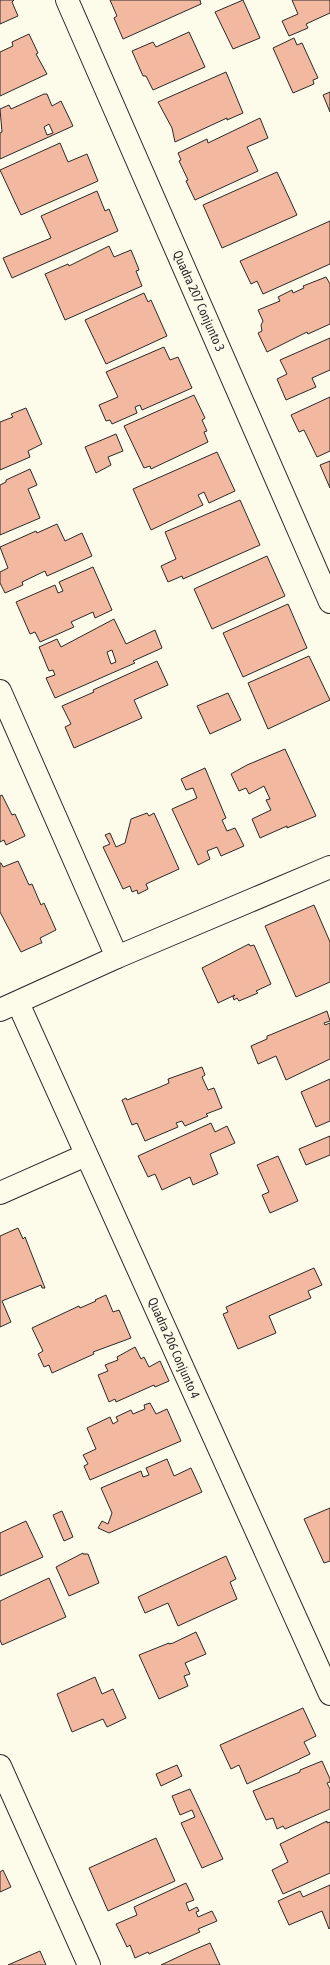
<svg xmlns="http://www.w3.org/2000/svg" width="330" height="1965" viewBox="0 0 330 1965" font-family="'Asap Condensed',sans-serif">
	<rect width="100%" height="100%" fill="#fdfbea"/>
	<g fill="#f2b8a0" stroke="#2b2b2b" fill-rule="evenodd">
		<path d="M 0,0 L 14,0 L 12,2 L 18,16 L 0,24 Z"/>
		<path d="M 110,0 L 200,0 L 201,4 L 123,39 L 114,18 L 117,16 Z"/>
		<path d="M 243,0 L 260,38 L 233,49 L 215,12 Z"/>
		<path d="M 292,0 L 330,0 L 330,13 L 306,24 L 308,28 L 289,36 L 282,21 L 298,14 Z"/>
		<path d="M 189,32 L 205,67 L 153,90 L 146,76 L 143,76 L 132,51 L 153,42 L 156,47 Z"/>
		<path d="M 29,34 L 38,53 L 36,54 L 47,74 L 0,96 L 0,52 L 13,46 L 12,42 Z"/>
		<path d="M 294,38 L 297,45 L 302,43 L 318,78 L 313,80 L 314,84 L 293,93 L 273,48 Z"/>
		<path d="M 226,72 L 243,113 L 227,120 L 227,118 L 175,142 L 172,128 L 158,102 Z"/>
		<path d="M 330,92 L 330,112 L 323,95 Z"/>
		<path d="M 44,94 L 47,94 L 52,106 L 61,101 L 73,126 L 0,159 L 0,133 L 2,132 L 0,109 L 9,105 L 11,109 ZM 49,124 L 53,133 L 47,135 L 44,127 Z"/>
		<path d="M 260,118 L 268,138 L 247,147 L 258,171 L 195,200 L 186,181 L 188,180 L 179,161 L 181,160 L 178,153 L 207,139 L 208,143 Z"/>
		<path d="M 60,143 L 68,162 L 87,154 L 98,181 L 21,215 L 0,170 Z"/>
		<path d="M 277,172 L 297,215 L 222,248 L 203,205 Z"/>
		<path d="M 97,191 L 105,211 L 109,209 L 118,231 L 12,278 L 3,258 L 51,238 L 41,216 Z"/>
		<path d="M 330,221 L 330,264 L 263,294 L 257,281 L 251,284 L 240,261 Z"/>
		<path d="M 109,246 L 114,257 L 131,250 L 138,267 L 139,270 L 136,271 L 142,286 L 65,320 L 45,274 L 68,264 L 69,266 Z"/>
		<path d="M 326,277 L 330,284 L 330,324 L 308,334 L 307,332 L 267,352 L 258,333 L 262,331 L 261,325 L 263,321 L 258,310 L 280,301 L 278,297 L 292,290 L 293,293 L 304,288 L 303,286 Z"/>
		<path d="M 144,293 L 148,302 L 151,300 L 167,336 L 106,364 L 85,320 Z"/>
		<path d="M 330,338 L 330,370 L 312,378 L 316,387 L 286,400 L 277,379 L 287,374 L 280,360 Z"/>
		<path d="M 164,347 L 170,360 L 178,357 L 192,388 L 142,410 L 140,405 L 135,407 L 137,413 L 112,424 L 110,420 L 106,421 L 99,405 L 118,397 L 106,372 Z"/>
		<path d="M 194,395 L 205,418 L 202,420 L 207,431 L 204,432 L 208,442 L 151,469 L 150,466 L 144,468 L 124,426 Z"/>
		<path d="M 330,397 L 330,451 L 317,457 L 304,430 L 299,432 L 291,415 Z"/>
		<path d="M 26,408 L 42,444 L 28,451 L 30,457 L 0,470 L 0,422 L 13,417 L 11,414 Z"/>
		<path d="M 116,434 L 123,451 L 108,457 L 111,465 L 96,473 L 85,447 Z"/>
		<path d="M 217,452 L 235,491 L 209,503 L 204,492 L 198,495 L 203,505 L 151,530 L 133,489 Z"/>
		<path d="M 330,461 L 330,488 L 320,465 Z"/>
		<path d="M 30,469 L 37,485 L 28,489 L 40,518 L 0,535 L 0,485 L 6,482 L 6,480 Z"/>
		<path d="M 240,500 L 260,545 L 183,579 L 182,576 L 168,582 L 161,566 L 176,559 L 165,532 Z"/>
		<path d="M 57,524 L 65,541 L 82,533 L 92,556 L 47,576 L 45,571 L 22,582 L 23,585 L 5,593 L 0,583 L 0,572 L 8,568 L 0,547 L 36,531 L 37,533 Z"/>
		<path d="M 267,556 L 285,596 L 212,629 L 194,589 Z"/>
		<path d="M 93,567 L 112,610 L 95,618 L 93,612 L 71,622 L 74,627 L 40,642 L 35,632 L 30,634 L 16,602 L 55,585 L 58,593 L 63,591 L 59,582 Z"/>
		<path d="M 288,604 L 307,648 L 243,677 L 223,633 Z"/>
		<path d="M 114,619 L 126,644 L 155,630 L 162,648 L 133,661 L 135,663 L 55,698 L 46,678 L 55,675 L 53,670 L 49,671 L 39,647 L 57,639 L 61,647 ZM 112,650 L 116,662 L 111,664 L 107,652 Z"/>
		<path d="M 309,656 L 330,700 L 268,729 L 248,683 Z"/>
		<path d="M 157,661 L 168,685 L 134,700 L 142,718 L 74,748 L 65,727 L 71,724 L 62,706 L 94,692 L 93,690 Z"/>
		<path d="M 228,693 L 241,720 L 210,734 L 197,706 Z"/>
		<path d="M 285,749 L 316,816 L 287,828 L 287,826 L 260,838 L 252,819 L 271,810 L 266,800 L 270,799 L 264,786 L 249,794 L 246,788 L 239,791 L 231,774 L 247,765 Z"/>
		<path d="M 205,768 L 226,818 L 222,820 L 227,831 L 235,828 L 244,846 L 221,856 L 217,847 L 207,851 L 210,859 L 198,865 L 172,809 L 197,798 L 193,788 L 186,790 L 181,779 Z"/>
		<path d="M 2,795 L 12,815 L 15,814 L 25,836 L 6,845 L 4,840 L 0,842 L 0,796 Z"/>
		<path d="M 147,813 L 149,816 L 154,813 L 179,869 L 146,884 L 148,889 L 138,894 L 137,890 L 132,892 L 130,886 L 123,889 L 103,847 L 110,844 L 105,835 L 110,833 L 116,847 L 125,843 L 131,819 Z"/>
		<path d="M 18,861 L 29,885 L 32,884 L 41,905 L 44,903 L 56,930 L 40,938 L 42,943 L 41,943 L 21,952 L 0,912 L 0,863 L 1,863 L 3,867 Z"/>
		<path d="M 314,905 L 330,942 L 330,982 L 296,997 L 265,926 Z"/>
		<path d="M 249,944 L 250,946 L 254,945 L 271,984 L 256,991 L 258,993 L 239,1001 L 237,998 L 234,1000 L 233,997 L 235,995 L 218,1003 L 202,968 Z"/>
		<path d="M 327,1011 L 330,1021 L 324,1023 L 325,1025 L 330,1023 L 330,1059 L 286,1080 L 276,1056 L 258,1064 L 251,1046 L 267,1039 L 267,1036 L 270,1035 Z"/>
		<path d="M 202,1067 L 205,1075 L 202,1077 L 208,1090 L 214,1088 L 222,1108 L 206,1114 L 208,1116 L 185,1126 L 182,1121 L 176,1123 L 178,1127 L 145,1141 L 137,1123 L 132,1125 L 122,1100 L 126,1098 L 127,1100 L 160,1087 L 169,1083 L 168,1079 Z"/>
		<path d="M 330,1079 L 330,1121 L 316,1127 L 301,1092 Z"/>
		<path d="M 211,1123 L 215,1132 L 227,1126 L 235,1143 L 210,1154 L 218,1174 L 193,1185 L 190,1177 L 162,1190 L 155,1174 L 148,1177 L 138,1156 Z"/>
		<path d="M 330,1136 L 330,1155 L 306,1165 L 299,1149 Z"/>
		<path d="M 278,1156 L 298,1201 L 270,1213 L 262,1195 L 269,1192 L 257,1165 Z"/>
		<path d="M 18,1228 L 23,1239 L 25,1237 L 45,1288 L 42,1288 L 41,1285 L 2,1301 L 11,1322 L 0,1327 L 0,1236 Z"/>
		<path d="M 314,1268 L 322,1285 L 308,1291 L 311,1298 L 269,1316 L 276,1333 L 238,1349 L 223,1314 L 228,1312 L 226,1307 Z"/>
		<path d="M 106,1295 L 113,1312 L 119,1310 L 131,1338 L 93,1352 L 94,1354 L 52,1373 L 49,1365 L 44,1367 L 38,1354 L 43,1351 L 32,1328 L 79,1306 L 80,1308 L 96,1301 L 95,1300 Z"/>
		<path d="M 135,1347 L 141,1359 L 144,1357 L 149,1367 L 160,1361 L 169,1381 L 155,1387 L 154,1385 L 116,1402 L 115,1399 L 109,1402 L 98,1375 L 108,1371 L 105,1365 L 118,1360 L 117,1357 Z"/>
		<path d="M 150,1403 L 156,1414 L 167,1409 L 181,1441 L 90,1480 L 84,1466 L 88,1464 L 83,1455 L 96,1449 L 87,1428 L 110,1417 L 113,1424 L 118,1421 L 116,1417 L 131,1410 L 133,1414 L 145,1409 L 144,1405 Z"/>
		<path d="M 167,1459 L 174,1476 L 191,1468 L 202,1492 L 109,1533 L 98,1528 L 102,1521 L 108,1524 L 112,1513 L 101,1488 L 141,1471 L 143,1477 L 149,1475 L 146,1468 Z"/>
		<path d="M 330,1508 L 330,1561 L 324,1563 L 304,1519 Z"/>
		<path d="M 62,1511 L 73,1537 L 64,1541 L 53,1515 Z"/>
		<path d="M 26,1521 L 43,1557 L 0,1576 L 0,1533 Z"/>
		<path d="M 83,1553 L 83,1554 L 88,1554 L 99,1583 L 69,1596 L 56,1567 Z"/>
		<path d="M 226,1556 L 236,1579 L 230,1582 L 237,1599 L 178,1626 L 168,1603 L 145,1613 L 138,1597 Z"/>
		<path d="M 49,1578 L 66,1617 L 2,1645 L 0,1640 L 0,1601 Z"/>
		<path d="M 196,1632 L 206,1654 L 185,1663 L 190,1674 L 184,1676 L 188,1686 L 159,1699 L 139,1655 L 169,1643 L 169,1644 L 173,1643 Z"/>
		<path d="M 95,1677 L 102,1694 L 113,1689 L 126,1718 L 107,1727 L 103,1719 L 72,1732 L 57,1694 Z"/>
		<path d="M 303,1708 L 316,1736 L 304,1742 L 310,1754 L 247,1784 L 239,1765 L 231,1769 L 220,1745 Z"/>
		<path d="M 322,1761 L 330,1779 L 330,1782 L 327,1783 L 330,1789 L 330,1809 L 285,1829 L 283,1826 L 277,1829 L 273,1818 L 266,1820 L 253,1791 L 300,1772 L 300,1770 Z"/>
		<path d="M 177,1765 L 182,1776 L 161,1786 L 156,1774 Z"/>
		<path d="M 190,1789 L 223,1859 L 202,1868 L 181,1823 L 195,1817 L 192,1810 L 180,1815 L 172,1796 Z"/>
		<path d="M 327,1821 L 327,1823 L 330,1822 L 330,1873 L 283,1894 L 272,1870 L 288,1862 L 280,1844 Z"/>
		<path d="M 156,1838 L 175,1881 L 108,1911 L 89,1868 Z"/>
		<path d="M 3,1870 L 11,1887 L 0,1892 L 0,1872 Z"/>
		<path d="M 186,1883 L 194,1900 L 186,1903 L 189,1911 L 197,1907 L 199,1911 L 196,1912 L 198,1917 L 212,1911 L 217,1921 L 198,1929 L 200,1932 L 149,1954 L 148,1952 L 135,1958 L 130,1945 L 127,1947 L 116,1924 L 137,1915 L 134,1907 Z"/>
		<path d="M 330,1885 L 330,1928 L 329,1929 L 322,1911 L 289,1925 L 278,1901 L 300,1891 L 303,1897 Z"/>
		<path d="M 210,1943 L 220,1965 L 161,1965 L 191,1951 Z"/>
		<path d="M 40,1951 L 46,1965 L 8,1965 Z"/>
	</g>
	<g fill="none" stroke-linecap="round" stroke-linejoin="round">
		<defs>
			<g id="minor">
				<path d="M 67,0 L 330,602"/>
				<path d="M 0,691 L 117,957"/>
				<path d="M 18,1003 L 330,1694"/>
				<path d="M 0,1010 L 117,957 L 330,867"/>
				<path d="M 0,1193 L 86,1155"/>
				<path d="M 0,1766 L 89,1965"/>
			</g>
		</defs>
		<use href="#minor" stroke="#2b2b2b" stroke-width="24"/>
		<use href="#minor" stroke="#fdfbea" stroke-width="22"/>
	</g>
	<g text-anchor="middle" dominant-baseline="central" stroke-width="3" stroke-linejoin="round" paint-order="stroke">
		<g font-size="13" fill="#2b2b2b" stroke="#fdfbea">
			<text transform="translate(199 301) rotate(66)">Quadra 207 Conjunto 3</text>
			<text transform="translate(174 1348) rotate(66)">Quadra 206 Conjunto 4</text>
		</g>
	</g>
</svg>
